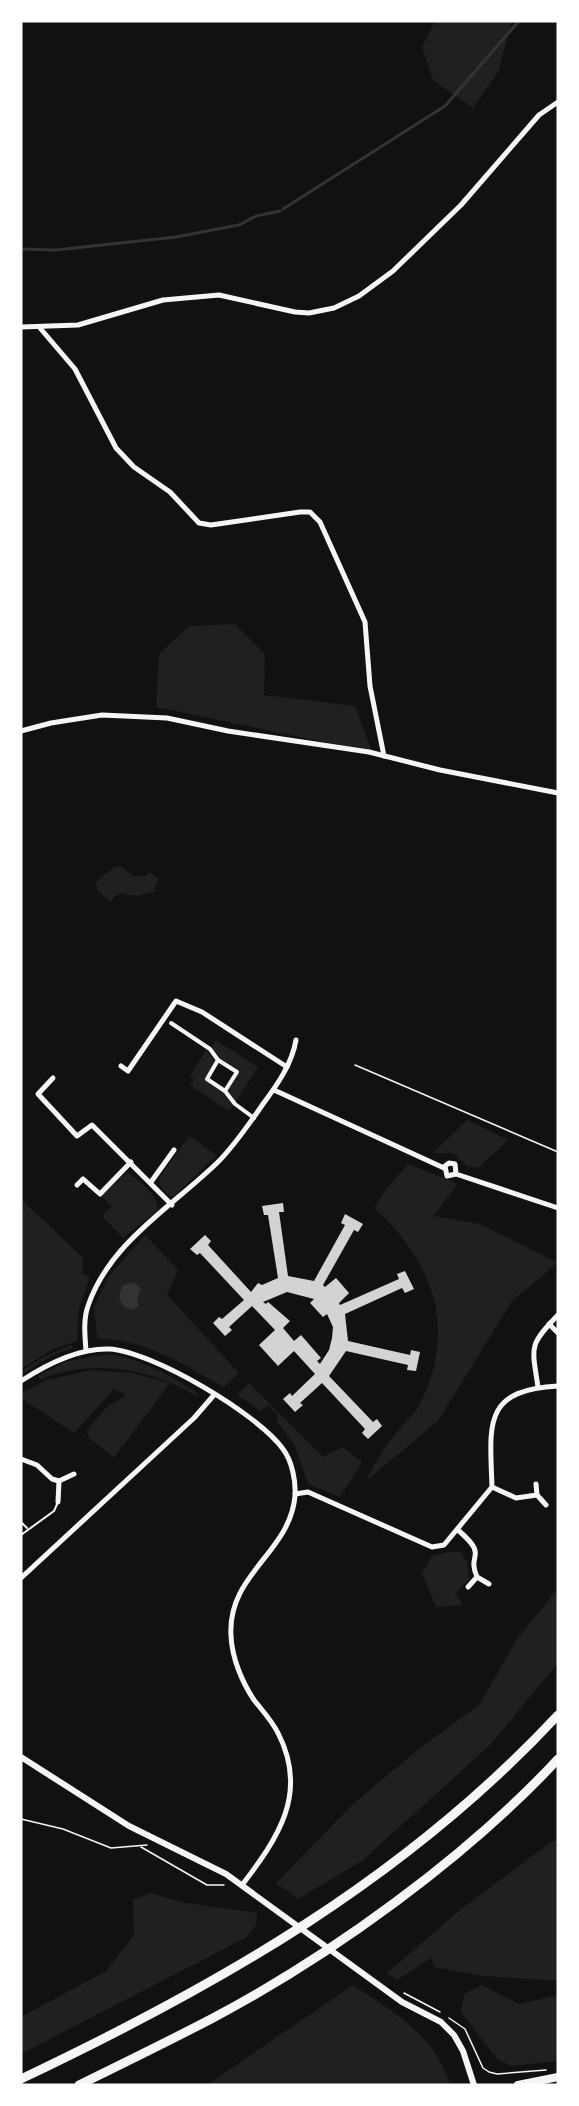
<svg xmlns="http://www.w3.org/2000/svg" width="579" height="2106" viewBox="0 0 579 2106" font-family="'Source Sans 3',sans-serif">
	<rect width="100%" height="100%" fill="#111"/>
	<g fill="#202020">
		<path d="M 435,21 L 512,21 L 498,72 L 473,108 L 433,80 L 422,47 Z"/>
		<path d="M 235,624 L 265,654 L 264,695 L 355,706 L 372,752 L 156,707 L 159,654 L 189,626 Z"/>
		<path d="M 120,866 L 133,876 L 146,876 L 149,872 L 158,878 L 154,892 L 136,896 L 119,893 L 110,901 L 99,892 L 95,883 L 114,867 Z"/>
		<path d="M 216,1040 L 258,1067 L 235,1103 L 227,1091 L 239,1072 L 220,1060 L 211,1049 Z"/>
		<path d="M 206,1050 L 216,1061 L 205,1079 L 225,1092 L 233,1105 L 229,1111 L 190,1085 L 194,1079 L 190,1076 Z"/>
		<path d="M 467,1120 L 508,1140 L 478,1168 L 467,1166 L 453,1153 L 433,1153 Z"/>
		<path d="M 189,1136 L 217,1155 L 174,1196 L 169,1196 L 159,1184 L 160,1177 Z"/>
		<path d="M 408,1164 L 458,1184 L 433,1216 L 480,1224 L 558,1263 L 512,1301 L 438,1421 L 366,1481 C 375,1464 383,1449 395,1434 C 403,1424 415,1414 421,1402 C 457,1327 433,1261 374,1208 L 387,1188 Z"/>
		<path d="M 127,1172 C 139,1181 158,1194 158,1210 L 123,1238 L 102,1216 L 112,1206 L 101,1196 Z"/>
		<path d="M 21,1199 L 83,1258 L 82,1274 L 90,1276 L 79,1309 L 77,1341 L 53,1349 L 21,1369 Z"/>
		<path d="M 145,1235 L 178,1270 L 167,1295 L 239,1373 L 224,1387 C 179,1362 150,1342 97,1338 L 94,1308 L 108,1277 Z"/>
		<path d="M 71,1345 L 73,1348 L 51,1356 L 21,1375 L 21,1371 L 44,1357 Z"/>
		<path d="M 107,1354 C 141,1358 166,1374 195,1391 L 198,1397 C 149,1367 95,1359 40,1379 L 38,1376 L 67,1361 Z"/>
		<path d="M 90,1370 L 132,1373 L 170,1383 L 114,1458 L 89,1438 L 86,1431 L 108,1406 L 126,1395 L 114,1389 L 74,1433 L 21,1398 L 21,1393 L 47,1380 Z"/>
		<path d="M 249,1383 L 323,1457 L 343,1447 L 362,1462 L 340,1497 L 308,1484 L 295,1446 L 276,1420 L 278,1415 L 268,1405 L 261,1411 L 237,1395 Z"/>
		<path d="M 450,1552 L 461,1552 L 467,1562 L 469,1579 L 455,1594 L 463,1605 L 436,1607 L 422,1573 L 432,1556 Z"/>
		<path d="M 558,1588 L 558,1663 L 490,1745 L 362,1861 L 298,1899 L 276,1883 L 352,1805 L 416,1751 L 479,1705 L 517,1639 Z"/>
		<path d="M 558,1837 L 558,1981 L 483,1976 L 434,1967 L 431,1958 L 398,1979 L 386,1974 L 460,1910 Z"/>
		<path d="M 150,1893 L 180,1902 L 257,1913 L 256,1925 L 247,1937 L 21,2054 L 21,2017 L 106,1971 L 134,1935 L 133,1900 Z"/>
		<path d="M 353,1985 C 394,2013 435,2034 450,2085 L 207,2085 Z"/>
		<path d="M 482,1985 L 519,2004 L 558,1995 L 558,2061 L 511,2066 L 496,2058 L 461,2012 L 464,1994 Z"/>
	</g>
	<path fill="#333" d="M 134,1282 L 141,1289 L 137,1297 L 139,1306 L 132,1310 L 123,1306 L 119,1298 L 122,1286 Z"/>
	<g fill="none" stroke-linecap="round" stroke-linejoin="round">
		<g stroke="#333" stroke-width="3">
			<path d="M 283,209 L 445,106 L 519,21"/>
			<path d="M 21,249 L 56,250 L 176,237 L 239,225 L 256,216 L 280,211"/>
		</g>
	</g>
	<path fill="#d3d3d3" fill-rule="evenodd" d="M 283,1203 L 284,1212 L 279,1212 L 288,1276 L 314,1281 L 345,1225 L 341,1223 L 345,1214 L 363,1224 L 358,1232 L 354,1230 L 323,1285 L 325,1287 L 336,1278 L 349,1293 L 339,1303 L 340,1305 L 399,1279 L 397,1274 L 405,1271 L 414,1289 L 405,1293 L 402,1288 L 345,1314 L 348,1341 L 410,1355 L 411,1350 L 420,1352 L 416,1371 L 407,1370 L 408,1365 L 346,1351 L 329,1376 L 373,1422 L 377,1419 L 382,1426 L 368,1439 L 362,1433 L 365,1429 L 322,1383 L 300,1403 L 303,1405 L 295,1412 L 283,1399 L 290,1393 L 292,1396 L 315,1374 L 294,1351 L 278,1366 L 259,1345 L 275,1330 L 252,1306 L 229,1327 L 232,1330 L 225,1336 L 213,1323 L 219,1317 L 222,1319 L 244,1300 L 200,1253 L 197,1255 L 190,1249 L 205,1235 L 211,1241 L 208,1245 L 251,1292 L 258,1283 L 262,1285 L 278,1278 L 268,1215 L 264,1215 L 262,1206 ZM 287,1292 L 314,1299 L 310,1303 L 323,1317 L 327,1314 L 333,1327 L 332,1338 L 329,1350 L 320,1364 L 317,1361 L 321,1358 L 301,1335 L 294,1341 L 283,1328 L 290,1321 L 268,1302 L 266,1304 L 263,1302 Z"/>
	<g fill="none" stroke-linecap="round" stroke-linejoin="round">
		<g stroke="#f5f5f5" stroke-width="1.5">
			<path d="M 355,1065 L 558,1152"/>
			<path d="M 21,1819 L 63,1829 L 111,1848 L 147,1845"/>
			<path d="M 141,1847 L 207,1885 L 224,1885"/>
			<path d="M 404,1993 L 440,2012"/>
			<path d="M 449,2018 L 465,2029 L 483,2068 L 489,2072 L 497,2074 L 546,2070"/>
		</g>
		<g stroke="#f5f5f5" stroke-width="2">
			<path d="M 21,1522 L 27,1528"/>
			<path d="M 21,1535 L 54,1511 L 58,1502"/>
		</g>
		<g stroke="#f5f5f5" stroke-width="4">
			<path d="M 171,1023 L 210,1049 L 218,1060"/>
			<path d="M 218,1060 L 237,1072 L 225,1091 L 207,1079 Z"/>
			<path d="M 225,1091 L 235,1104 L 254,1118"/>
		</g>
		<g stroke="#f5f5f5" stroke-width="5">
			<path d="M 21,327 L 78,325 L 163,300 L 219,295 L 295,312 L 309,313 L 334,308 L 359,296 L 393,271 L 461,205 L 539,115 L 558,102"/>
			<path d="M 40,328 L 75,369 L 116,448 L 134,467 L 170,492 L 199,523 L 211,525 L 300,512 L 310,512 L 320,522 L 365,622 L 370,686 L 384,756"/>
			<path d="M 21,731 L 51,723 L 102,715 L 167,718 L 228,731 L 369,752 L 440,770 L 558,793"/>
			<path d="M 121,1066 L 128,1071 L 176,1001 L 202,1012 L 287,1067"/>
			<path d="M 53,1078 L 38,1094 L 77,1136 L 92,1125 L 172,1205"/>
			<path d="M 274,1090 L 444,1168"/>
			<path d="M 456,1174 L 455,1164 L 449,1163 L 445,1166 L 447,1176 L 456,1174 L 558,1208"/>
			<path d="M 151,1182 L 174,1150"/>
			<path d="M 77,1185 L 83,1179 L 100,1194 L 131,1162"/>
			<path d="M 549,1324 L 558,1333"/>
			<path d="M 86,1351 C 85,1336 83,1320 88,1306 C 109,1243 173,1206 218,1162 C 235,1145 249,1124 263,1104 C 277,1085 292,1064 296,1040"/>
			<path d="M 21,1381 C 47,1364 78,1348 109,1349 C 152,1351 258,1414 283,1449 C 292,1461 296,1481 295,1496 C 290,1553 227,1574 231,1636 C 232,1658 242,1682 254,1700 C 262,1710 272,1721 278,1733 C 309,1793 278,1838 242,1885"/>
			<path d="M 538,1387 C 532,1346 528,1346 558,1315"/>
			<path d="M 21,1459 L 37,1465 L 52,1479 L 59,1481 L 74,1474"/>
			<path d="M 536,1484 L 537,1495"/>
			<path d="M 492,1487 L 516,1498 L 537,1495 L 546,1505"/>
			<path d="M 295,1494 L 308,1492 L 432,1547 L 444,1545 L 492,1487 C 490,1425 482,1390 558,1386"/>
			<path d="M 58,1502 L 59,1481"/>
			<path d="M 458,1530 C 490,1558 466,1552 477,1577 L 468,1587"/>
			<path d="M 477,1577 L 489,1584"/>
			<path d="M 21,1578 L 194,1418 L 214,1395"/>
		</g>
		<path stroke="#f5f5f5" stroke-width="6" d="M 21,1757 L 129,1826 L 226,1874 L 402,2002 L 441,2022 L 454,2035 L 463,2051 L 474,2085"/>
		<path stroke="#f5f5f5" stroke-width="8" d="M 518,2085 L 558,2077"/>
		<g stroke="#f5f5f5" stroke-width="9">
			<path d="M 21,2079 C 221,1984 405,1879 558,1715"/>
			<path d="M 79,2085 C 124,2063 169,2041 213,2018 C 332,1955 467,1857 558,1759"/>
		</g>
	</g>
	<rect width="579" height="2106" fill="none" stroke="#ffffff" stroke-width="45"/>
</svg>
